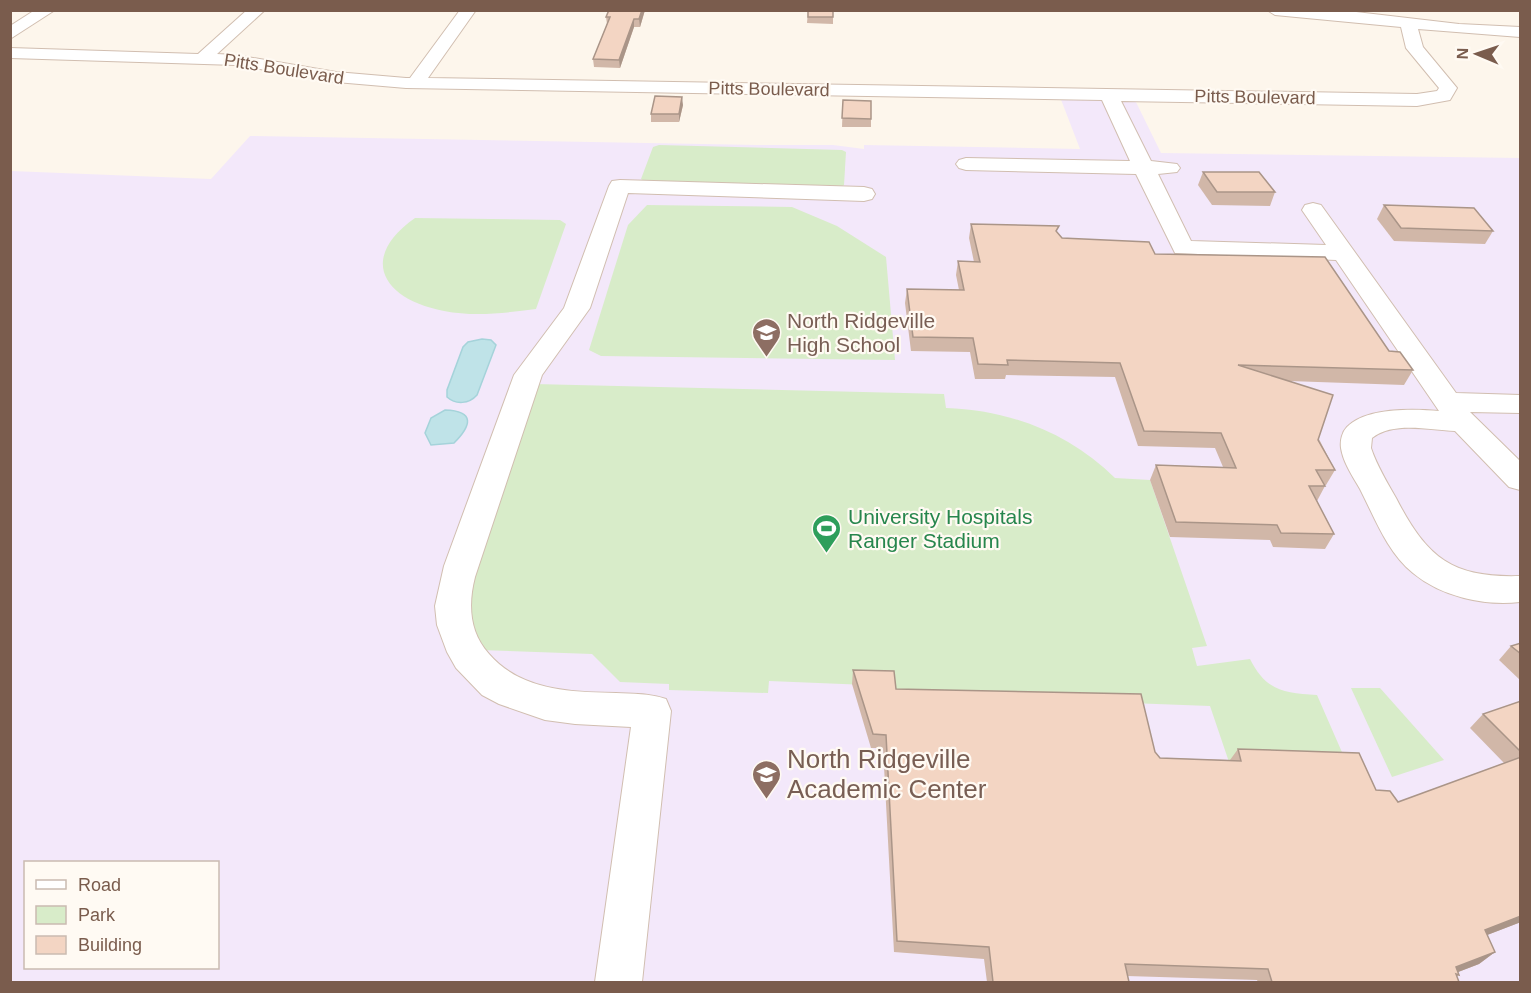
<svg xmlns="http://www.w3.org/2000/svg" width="1531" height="993" viewBox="0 0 1531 993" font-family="Arial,sans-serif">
	<rect width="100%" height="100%" fill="#fdf6ec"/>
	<path fill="#f3e8fa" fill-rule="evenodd" d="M 1060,97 L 1134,98 L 1161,153 L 1520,158 L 1520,982 L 11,982 L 11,171 L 211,179 L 250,136 L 758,145 L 833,145 L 864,149 L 864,145 L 1080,149 ZM 26,862 L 218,862 L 218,968 L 26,968 Z"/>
	<g fill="#d8ecc9">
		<path d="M 659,145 L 842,150 L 846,152 L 844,185 L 839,188 L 646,182 L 641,179 L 653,147 Z"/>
		<path d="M 647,205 L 792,207 L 837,226 L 886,257 L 895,360 L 601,356 L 589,350 L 628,225 Z"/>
		<path d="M 415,218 L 560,220 L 566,224 L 536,309 C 505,313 475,317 444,311 C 384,300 357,259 415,218 Z"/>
		<path d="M 534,384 L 944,394 L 946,408 C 1010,410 1069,433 1115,478 L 1150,480 L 1207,646 L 1192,648 L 1197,666 L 1250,659 C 1266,691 1284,693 1317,695 L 1348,766 L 1229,762 L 1210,706 L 893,694 L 892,686 L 769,681 L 768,693 L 669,690 L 669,684 L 620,682 L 592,654 L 479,650 L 466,600 Z"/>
		<path d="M 1351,688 L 1380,688 L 1444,760 L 1392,777 Z"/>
	</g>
	<g fill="#bfe3e8" stroke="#a5d3da" stroke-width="1.5">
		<path d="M 482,339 L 491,340 L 496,345 L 477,395 C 469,404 456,405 447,397 L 447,390 L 463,347 L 468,342 Z"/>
		<path d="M 445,410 C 476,411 471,426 454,443 L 431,445 L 425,433 L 431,418 Z"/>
	</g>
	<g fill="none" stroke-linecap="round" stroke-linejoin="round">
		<defs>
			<g id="minor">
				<path d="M 35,10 L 55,10 L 10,39 L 10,26 Z"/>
				<path d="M 247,10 L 265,10 L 217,54 L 236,55 L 336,72 L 406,78 L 410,78 L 460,10 L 476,10 L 428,78 L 1417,94 L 1437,91 L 1439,88 L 1406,48 L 1401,27 L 1275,15 L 1267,10 L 1339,10 L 1459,24 L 1520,27 L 1520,37 L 1418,29 L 1423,47 L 1457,88 L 1450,100 L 1417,106 L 1121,101 L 1151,161 L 1177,164 L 1180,168 L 1177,172 L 1158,174 L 1191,241 L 1326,245 L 1302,210 L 1305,205 L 1313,203 L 1321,205 L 1456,393 L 1520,395 L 1520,413 L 1470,412 L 1520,461 L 1520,490 L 1509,487 L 1455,431 C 1430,430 1393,421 1372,438 L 1371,448 C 1377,466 1387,482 1396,498 C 1427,558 1452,578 1520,576 L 1520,602 C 1484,606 1442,597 1413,573 C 1387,552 1375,518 1360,489 C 1353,477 1343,462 1341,448 C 1340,441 1342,432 1347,427 C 1367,407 1414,409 1439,411 L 1336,260 L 1175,253 L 1136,174 L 966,170 L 959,168 L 956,164 L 959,160 L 966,158 L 1130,161 L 1102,100 L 406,88 L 336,82 L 236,65 L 10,58 L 10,48 L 198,54 Z"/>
				<path d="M 620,180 L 864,187 L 872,189 L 875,194 L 872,199 L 864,201 L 628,193 L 590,308 L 542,375 L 475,577 C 468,604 469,632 489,654 C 521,691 570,692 616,693 C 633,694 649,693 666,699 L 671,711 L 642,982 L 595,982 L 631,727 L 575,724 L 545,720 L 499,704 L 482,695 L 456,668 L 447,652 L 437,625 L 435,606 L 444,566 L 514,375 L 564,308 L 609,186 L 612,181 Z"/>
			</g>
		</defs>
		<use href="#minor" stroke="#d1beb0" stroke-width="2"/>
		<use href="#minor" fill="#fff" fill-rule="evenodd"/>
	</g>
	<g fill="#d1b7a8">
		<path d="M 609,10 L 645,10 L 640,27 L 634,27 L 620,68 L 594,67 L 593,59 L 607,24 L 606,17 Z"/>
		<path d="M 808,10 L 833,10 L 833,24 L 807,23 Z"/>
		<path d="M 843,100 L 871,119 L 871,127 L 842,127 Z"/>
		<path d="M 683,105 L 679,122 L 651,122 L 651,114 Z"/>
		<path d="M 1203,172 L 1275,192 L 1270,206 L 1212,205 L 1198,185 Z"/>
		<path d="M 1384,205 L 1493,231 L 1485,244 L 1394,241 L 1377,219 Z"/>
		<path d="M 971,224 L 1058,233 L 1062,238 L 1155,254 L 1389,351 L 1413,370 L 1404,385 L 1289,381 L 1335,470 L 1326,485 L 1324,485 L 1325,486 L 1317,501 L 1334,534 L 1325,549 L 1273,547 L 1270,540 L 1170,537 L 1150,480 L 1156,465 L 1223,467 L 1215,448 L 1138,446 L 1115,377 L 1006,375 L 1005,379 L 975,379 L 970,352 L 911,351 L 905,303 L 907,289 L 959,290 L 956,275 L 958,261 L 974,262 L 969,238 Z"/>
		<path d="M 1521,643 L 1521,681 L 1499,660 L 1511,646 Z"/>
		<path d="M 853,670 L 896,689 L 1155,752 L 1160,758 L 1230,760 L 1238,749 L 1376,790 L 1398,802 L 1504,763 L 1470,728 L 1483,714 L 1521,701 L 1521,922 L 1487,935 L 1495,952 L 1479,964 L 1458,972 L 1459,975 L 1457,976 L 1459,982 L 1258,982 L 1257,980 L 1127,976 L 1129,982 L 987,982 L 984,959 L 894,952 L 883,748 L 871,748 L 852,684 Z"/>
	</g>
	<g fill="#aa9588">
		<path d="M 642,10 L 645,10 L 640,27 L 639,19 Z"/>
		<path d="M 634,19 L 634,27 L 620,68 L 619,60 Z"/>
		<path d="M 682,97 L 683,105 L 679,122 L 679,114 Z"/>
		<path d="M 1521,916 L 1521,922 L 1469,942 L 1485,930 Z"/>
		<path d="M 1495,952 L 1479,964 L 1440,979 L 1456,967 Z"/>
	</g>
	<g fill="#f3d5c3" stroke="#aa9588" stroke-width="1.5">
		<path d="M 609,10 L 642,10 L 639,19 L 634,19 L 619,60 L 593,59 L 610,17 L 606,17 Z"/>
		<rect x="808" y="10" width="25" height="7"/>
		<path d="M 655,96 L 682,97 L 679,114 L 651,114 Z"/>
		<path d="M 843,100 L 871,101 L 871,119 L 842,118 Z"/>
		<path d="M 1203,172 L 1259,172 L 1275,192 L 1217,192 Z"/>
		<path d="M 1384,205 L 1474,208 L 1493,231 L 1401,228 Z"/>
		<path d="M 971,224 L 1059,226 L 1056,231 L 1062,238 L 1149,242 L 1155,254 L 1325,257 L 1389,351 L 1400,352 L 1413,370 L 1238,365 L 1333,395 L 1318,440 L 1335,470 L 1316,470 L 1325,486 L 1309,486 L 1334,534 L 1281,533 L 1277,525 L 1176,522 L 1156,465 L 1236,468 L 1221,433 L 1144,431 L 1120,363 L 1007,360 L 1008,365 L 978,364 L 973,338 L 913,337 L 907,289 L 964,290 L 958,261 L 980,262 Z"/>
		<path d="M 1521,643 L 1521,654 L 1511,646 Z"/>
		<path d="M 853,670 L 894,671 L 896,689 L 1141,694 L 1155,752 L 1160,758 L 1241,761 L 1238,749 L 1359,753 L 1376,790 L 1390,791 L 1398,802 L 1521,757 L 1521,916 L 1485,930 L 1495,952 L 1456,967 L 1459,975 L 1456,974 L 1459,982 L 1272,982 L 1268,969 L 1125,964 L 1129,982 L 993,982 L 989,947 L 897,941 L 886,735 L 873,734 Z"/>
		<path d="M 1521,701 L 1521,752 L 1483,714 Z"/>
	</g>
	<defs>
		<symbol id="school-pin" viewBox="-11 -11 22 30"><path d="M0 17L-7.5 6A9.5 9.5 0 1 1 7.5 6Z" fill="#8d6e63" stroke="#fffaf3"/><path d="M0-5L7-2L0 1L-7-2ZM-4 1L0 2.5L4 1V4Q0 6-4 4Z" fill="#fff"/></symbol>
		<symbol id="stadium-pin" viewBox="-11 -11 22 30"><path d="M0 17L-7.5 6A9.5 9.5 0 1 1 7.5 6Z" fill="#2e9e5b" stroke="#fffaf3"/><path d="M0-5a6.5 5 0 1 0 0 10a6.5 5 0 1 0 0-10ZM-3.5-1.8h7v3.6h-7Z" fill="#fff"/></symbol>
	</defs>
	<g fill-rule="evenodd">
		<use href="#school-pin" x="750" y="316" width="33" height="45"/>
		<use href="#stadium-pin" x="810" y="512" width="33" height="45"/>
		<use href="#school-pin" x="750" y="758" width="33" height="45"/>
	</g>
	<g text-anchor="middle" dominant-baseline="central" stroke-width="4.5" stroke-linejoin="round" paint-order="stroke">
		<g font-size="18" fill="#7a5c4d" stroke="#fffaf3">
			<text transform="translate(284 69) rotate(9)">Pitts Boulevard</text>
			<text transform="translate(769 89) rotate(1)">Pitts Boulevard</text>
			<text transform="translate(1255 97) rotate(1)">Pitts Boulevard</text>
		</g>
		<g font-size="21" fill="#785e54" stroke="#fffaf3" text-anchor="start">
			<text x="787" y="320">North Ridgeville<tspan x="787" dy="24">High School</tspan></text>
		</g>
		<g font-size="21" fill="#27864d" stroke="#fffaf3" text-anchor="start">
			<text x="848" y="516">University Hospitals<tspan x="848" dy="24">Ranger Stadium</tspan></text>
		</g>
		<g font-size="26" fill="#785e54" stroke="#fffaf3" text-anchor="start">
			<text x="787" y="759">North Ridgeville<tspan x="787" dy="30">Academic Center</tspan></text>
		</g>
	</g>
	<rect width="1531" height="993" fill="none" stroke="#7a5c4d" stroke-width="24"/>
	<rect x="24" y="861" width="195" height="108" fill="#fffaf3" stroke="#cabbb1" stroke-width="1.5"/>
	<rect x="36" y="880" width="30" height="9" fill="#ffffff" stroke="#cabbb1" stroke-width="1.5"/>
	<text x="78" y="891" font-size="18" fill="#7a5c4d">Road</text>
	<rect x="36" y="906" width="30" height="18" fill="#d8ecc9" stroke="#cabbb1" stroke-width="1.5"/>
	<text x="78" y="921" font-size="18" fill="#7a5c4d">Park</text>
	<rect x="36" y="936" width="30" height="18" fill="#f3d5c3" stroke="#cabbb1" stroke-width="1.5"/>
	<text x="78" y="951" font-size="18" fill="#7a5c4d">Building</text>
	<g transform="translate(1477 54) rotate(272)" stroke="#fffaf3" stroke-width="4.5" paint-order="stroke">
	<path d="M0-4.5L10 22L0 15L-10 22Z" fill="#7a5c4d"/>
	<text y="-9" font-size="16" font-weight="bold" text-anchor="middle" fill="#7a5c4d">N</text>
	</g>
</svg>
